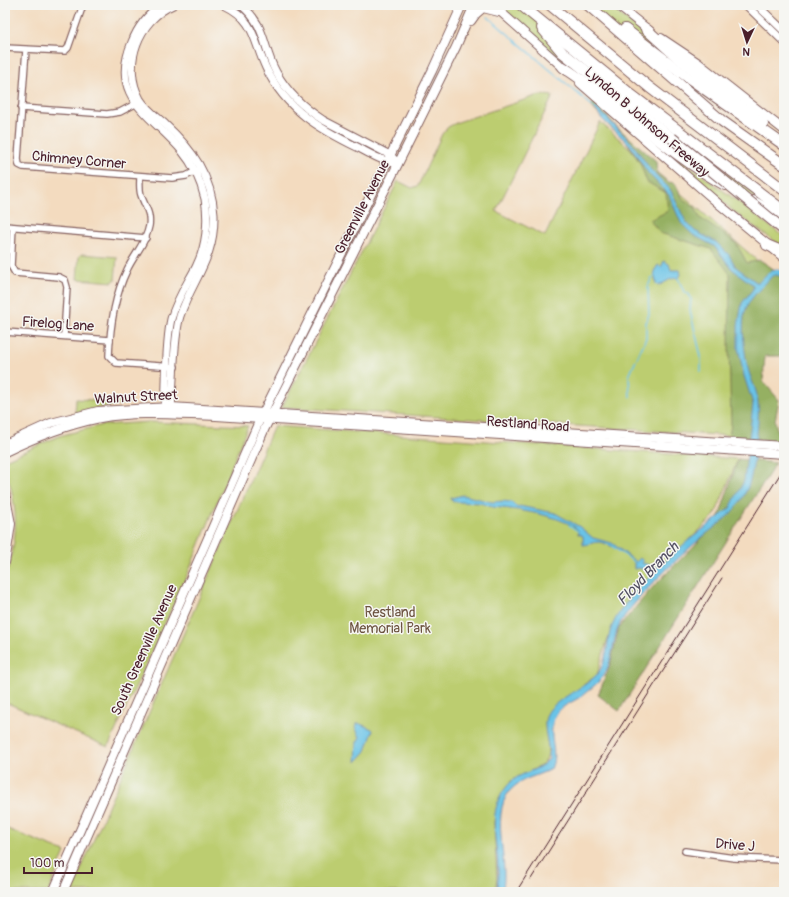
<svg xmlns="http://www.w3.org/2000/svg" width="789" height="897" viewBox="0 0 789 897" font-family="Pangolin,sans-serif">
	<rect width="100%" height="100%" fill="#f6f6f2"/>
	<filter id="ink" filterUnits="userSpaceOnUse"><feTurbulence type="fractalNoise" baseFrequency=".025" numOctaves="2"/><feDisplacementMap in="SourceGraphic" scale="8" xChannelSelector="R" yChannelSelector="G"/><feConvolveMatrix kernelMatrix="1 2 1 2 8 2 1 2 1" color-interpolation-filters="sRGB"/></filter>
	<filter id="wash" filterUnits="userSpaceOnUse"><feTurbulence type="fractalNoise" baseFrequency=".012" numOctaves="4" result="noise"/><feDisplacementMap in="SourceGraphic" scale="16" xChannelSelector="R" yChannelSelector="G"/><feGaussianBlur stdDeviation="0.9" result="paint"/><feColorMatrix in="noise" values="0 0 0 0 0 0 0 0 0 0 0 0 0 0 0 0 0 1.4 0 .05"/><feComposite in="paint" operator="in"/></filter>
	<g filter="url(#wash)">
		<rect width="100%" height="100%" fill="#f3dbbf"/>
		<g fill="#bccd70" stroke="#83764e">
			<path d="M 499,5 L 528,5 L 580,62 L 584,74 L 544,45 Z"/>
			<path d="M 581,5 L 608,5 L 732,105 L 644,52 Z"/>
			<path d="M 544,95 L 553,96 L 496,211 L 545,236 L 600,122 L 768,270 L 749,437 L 282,407 L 398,181 L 412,188 L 418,186 L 442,134 L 448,127 L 458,122 L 536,96 Z"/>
			<path d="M 621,115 C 675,156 731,195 784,237 L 784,248 L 738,215 Z"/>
			<path d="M 676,134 L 774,209 L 748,194 Z"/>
			<path d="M 82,254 L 117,257 L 115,280 L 113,282 L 77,279 L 79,256 Z"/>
			<path d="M 76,399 L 133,402 L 75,413 Z"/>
			<path d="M 150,422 L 248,426 L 188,573 L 108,747 L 5,702 L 5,574 C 16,548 18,521 12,493 C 10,482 5,472 5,460 L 59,436 L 102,425 Z"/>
			<path d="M 274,426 L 738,459 L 715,515 L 630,599 L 617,619 L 606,644 L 597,675 L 554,707 L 546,718 L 548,753 L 546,760 L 542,765 L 511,781 L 494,822 L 497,878 L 495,892 L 71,892 Z"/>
			<path d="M 5,828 L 65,852 L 48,892 L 5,892 Z"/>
		</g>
		<g fill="#95b062" stroke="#706846">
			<path d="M 594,102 L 617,127 L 656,161 L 657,174 L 668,182 L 675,183 L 684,201 L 695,207 L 700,218 L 736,243 L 747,263 L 760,260 L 784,276 L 784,356 L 765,356 L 763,381 L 779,400 L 775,421 L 780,441 L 729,437 L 731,424 L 729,348 L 730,274 L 711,249 L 660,233 L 650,220 L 668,211 L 666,193 L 647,182 L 640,163 L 623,136 L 610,127 L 591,106 Z"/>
			<path d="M 738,459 L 776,463 L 619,711 L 598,695 L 610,666 L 619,627 L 651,589 L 704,536 L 720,514 Z"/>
		</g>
		<g fill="#69c3e7" stroke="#5a7189">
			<path d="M 596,107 L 632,143 L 651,170 L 670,189 L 686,222 L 695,231 L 716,242 L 729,255 L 736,267 L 756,282 L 759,282 C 766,275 773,264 784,272 L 784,278 L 777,275 L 772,276 C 764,286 750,297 746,309 C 740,322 745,361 750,375 C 753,384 758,393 758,403 C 760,418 754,470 749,484 C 738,515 715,525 693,545 C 669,567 643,591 624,617 C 610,635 616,662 601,679 C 597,684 589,690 583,695 C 573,703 559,705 554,719 C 547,735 559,752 551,769 C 540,775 524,778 515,786 C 486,808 511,862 502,892 L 496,892 C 505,855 480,817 508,785 C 518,772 538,772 549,759 C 550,745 541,727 547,714 C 554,699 586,688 598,673 C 608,661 606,640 612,626 C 621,605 639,588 655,572 L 639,568 L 634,569 L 634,562 C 627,555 609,543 599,542 C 593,542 588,545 583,545 L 583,536 L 578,534 L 578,530 C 562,515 514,509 492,507 C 488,506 484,504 480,503 C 471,502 461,503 452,501 L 451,498 L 463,495 L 492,502 L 503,501 L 511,502 L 518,508 L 519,506 L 555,513 L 580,527 L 593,538 L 612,543 L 636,562 L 640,558 L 643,561 L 642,563 L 657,567 L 662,565 L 684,544 L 730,508 L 744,481 L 753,404 L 744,376 L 738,348 L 738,325 L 742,303 L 753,289 L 753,285 L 732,269 L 714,246 L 693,235 L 681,223 L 669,195 L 648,173 L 630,145 L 602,119 L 595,109 Z"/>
			<path d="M 664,261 L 669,264 L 671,270 L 680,270 L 681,275 L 678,278 L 671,279 L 658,286 L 656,284 L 654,271 L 658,265 L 661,267 Z"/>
			<path d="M 358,723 L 372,729 L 373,731 L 366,751 L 356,762 L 357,742 L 360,737 L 355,727 Z"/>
		</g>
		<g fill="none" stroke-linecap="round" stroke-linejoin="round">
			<g stroke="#69c3e7" stroke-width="1.5">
				<path d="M 488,17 L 596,109"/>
				<path d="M 678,278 L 684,292 L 688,293 L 691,298 L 690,311 L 701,356 L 701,372"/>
				<path d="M 630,397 L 629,376 L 646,338 L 646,323 L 649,314 L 648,287 L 651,279 L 655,276"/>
				<path d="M 569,525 L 579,532"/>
				<path d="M 613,547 L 636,563"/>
			</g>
		</g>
	</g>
	<g filter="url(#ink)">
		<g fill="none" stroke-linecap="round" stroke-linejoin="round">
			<defs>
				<g id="minor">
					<path d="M 5,48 L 65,51 L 68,48 L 83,5"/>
					<path d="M 26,50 L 18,159 L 19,165 L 23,167 L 172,178 L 186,176 L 198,170"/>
					<path d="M 21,108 L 107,114 L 120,112 L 139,102"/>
					<path d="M 140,176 C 140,183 139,189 141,195 C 145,207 151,213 149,226 C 146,243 134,255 127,270 C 114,297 110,327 109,356 L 116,363 L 175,367"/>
					<path d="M 5,226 L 146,238"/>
					<path d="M 13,227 L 11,266 L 15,273 L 59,277 L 65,280 L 67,287 L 64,336"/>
					<path d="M 5,332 L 110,340"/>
					<path d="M 685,851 L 734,858 L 784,860"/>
				</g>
				<g id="tertiary">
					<path d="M 161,5 C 147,15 138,26 132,42 C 108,98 152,115 182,151 C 193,164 201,182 205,199 C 209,222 206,247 196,267 C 186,286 177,298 171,319 C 165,346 167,379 165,407"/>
					<path d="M 224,5 C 256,20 253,41 266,68 C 286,110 320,129 359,148 C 372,155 384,162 398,164"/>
					<path d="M 241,5 C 267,26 262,46 276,72 C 287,92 304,108 323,120 L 390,155 L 394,159"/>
					<path d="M 746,5 L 784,42"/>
					<path d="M 757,5 L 784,31"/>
					<path d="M 171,407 C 174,381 173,339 180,316 C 193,278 215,259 214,215 C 212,176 192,149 165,124 C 157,117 146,109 140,99 C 121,65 139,19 173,5"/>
				</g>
				<g id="secondary">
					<path d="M 493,5 L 567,71"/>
					<path d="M 617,5 L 651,32"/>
					<path d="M 471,21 L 476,14 L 483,8 L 499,12"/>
					<path d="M 661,38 L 697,62 L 784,130"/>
					<path d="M 580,83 L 720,205 L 784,258"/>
					<path d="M 5,444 L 51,423 L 98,411 L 171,407 L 784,446"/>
					<path d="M 5,452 C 35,437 66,425 100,418 C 137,411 178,415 216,416 L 784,454"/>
					<path d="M 5,493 L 11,524 L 5,563"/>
					<path d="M 53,892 L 260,419 L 432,71 L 462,5"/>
					<path d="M 63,892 L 265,428 L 398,164 L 456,47 L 474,5"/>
				</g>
				<g id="motorway">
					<path d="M 521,5 L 629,93 L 784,211"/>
					<path d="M 550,5 L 649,87 L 784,190"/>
					<path d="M 588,5 L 722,121 L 784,165"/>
					<path d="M 542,28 L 562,52 L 672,138"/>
					<path d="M 625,29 L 686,76 L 784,145"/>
					<path d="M 646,29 L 677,57 L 763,124"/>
					<path d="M 563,67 C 619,103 666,153 725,185"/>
					<path d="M 753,201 L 784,219"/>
					<path d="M 767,245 L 784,252"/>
				</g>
			</defs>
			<use href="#minor" stroke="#85615f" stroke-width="8"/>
			<use href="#tertiary" stroke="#85615f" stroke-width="9"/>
			<use href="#secondary" stroke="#85615f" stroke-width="10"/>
			<use href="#motorway" stroke="#85615f" stroke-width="12"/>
			<use href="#minor" stroke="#fff" stroke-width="5.5"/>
			<use href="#tertiary" stroke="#fff" stroke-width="7"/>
			<use href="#secondary" stroke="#fff" stroke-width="8"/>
			<use href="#motorway" stroke="#fff" stroke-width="10"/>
			<g stroke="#4a1f2b" stroke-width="1">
				<path d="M 531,879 L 722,578"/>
				<path d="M 516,892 L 784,468"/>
			</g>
			<defs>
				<path id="motorway-bridge" d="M 672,138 L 784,230"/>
			</defs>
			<use href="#motorway-bridge" stroke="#85615f" stroke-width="12" stroke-linecap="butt"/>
			<use href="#motorway-bridge" stroke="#fff" stroke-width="10"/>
		</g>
	</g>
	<g text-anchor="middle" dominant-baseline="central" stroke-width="3" stroke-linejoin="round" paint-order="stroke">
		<g font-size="14" fill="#4a1f2b" stroke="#f6f6f2">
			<text transform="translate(647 122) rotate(41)">Lyndon B Johnson Freeway</text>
			<text transform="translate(79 160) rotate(5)">Chimney Corner</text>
			<text transform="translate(362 207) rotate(-63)">Greenville Avenue</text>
			<text transform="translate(58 324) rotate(4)">Firelog Lane</text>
			<text transform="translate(136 397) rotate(-3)">Walnut Street</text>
			<text transform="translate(528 424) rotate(4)">Restland Road</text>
			<text transform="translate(144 650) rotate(-66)">South Greenville Avenue</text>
			<text transform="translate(735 845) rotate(4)">Drive J</text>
		</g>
		<g font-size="14" fill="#6c5340" stroke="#f6f6f2">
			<text x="390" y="612">Restland<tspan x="390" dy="16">Memorial Park</tspan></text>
		</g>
		<g font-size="15" font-style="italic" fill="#535063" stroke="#f6f6f2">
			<text transform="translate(648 574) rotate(-46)">Floyd Branch</text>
		</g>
	</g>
	<rect width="789" height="897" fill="none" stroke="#f6f6f2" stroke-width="20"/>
	<g transform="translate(747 42) rotate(184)" stroke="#f6f6f2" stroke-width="3" paint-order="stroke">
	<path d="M0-3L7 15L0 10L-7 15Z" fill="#4a1f2b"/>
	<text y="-6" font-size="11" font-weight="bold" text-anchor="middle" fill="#4a1f2b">N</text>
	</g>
	<path d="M24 867v6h68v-6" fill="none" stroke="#4a1f2b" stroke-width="2"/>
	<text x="30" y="867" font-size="12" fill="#4a1f2b" stroke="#f6f6f2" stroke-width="3" paint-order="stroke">100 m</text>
</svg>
